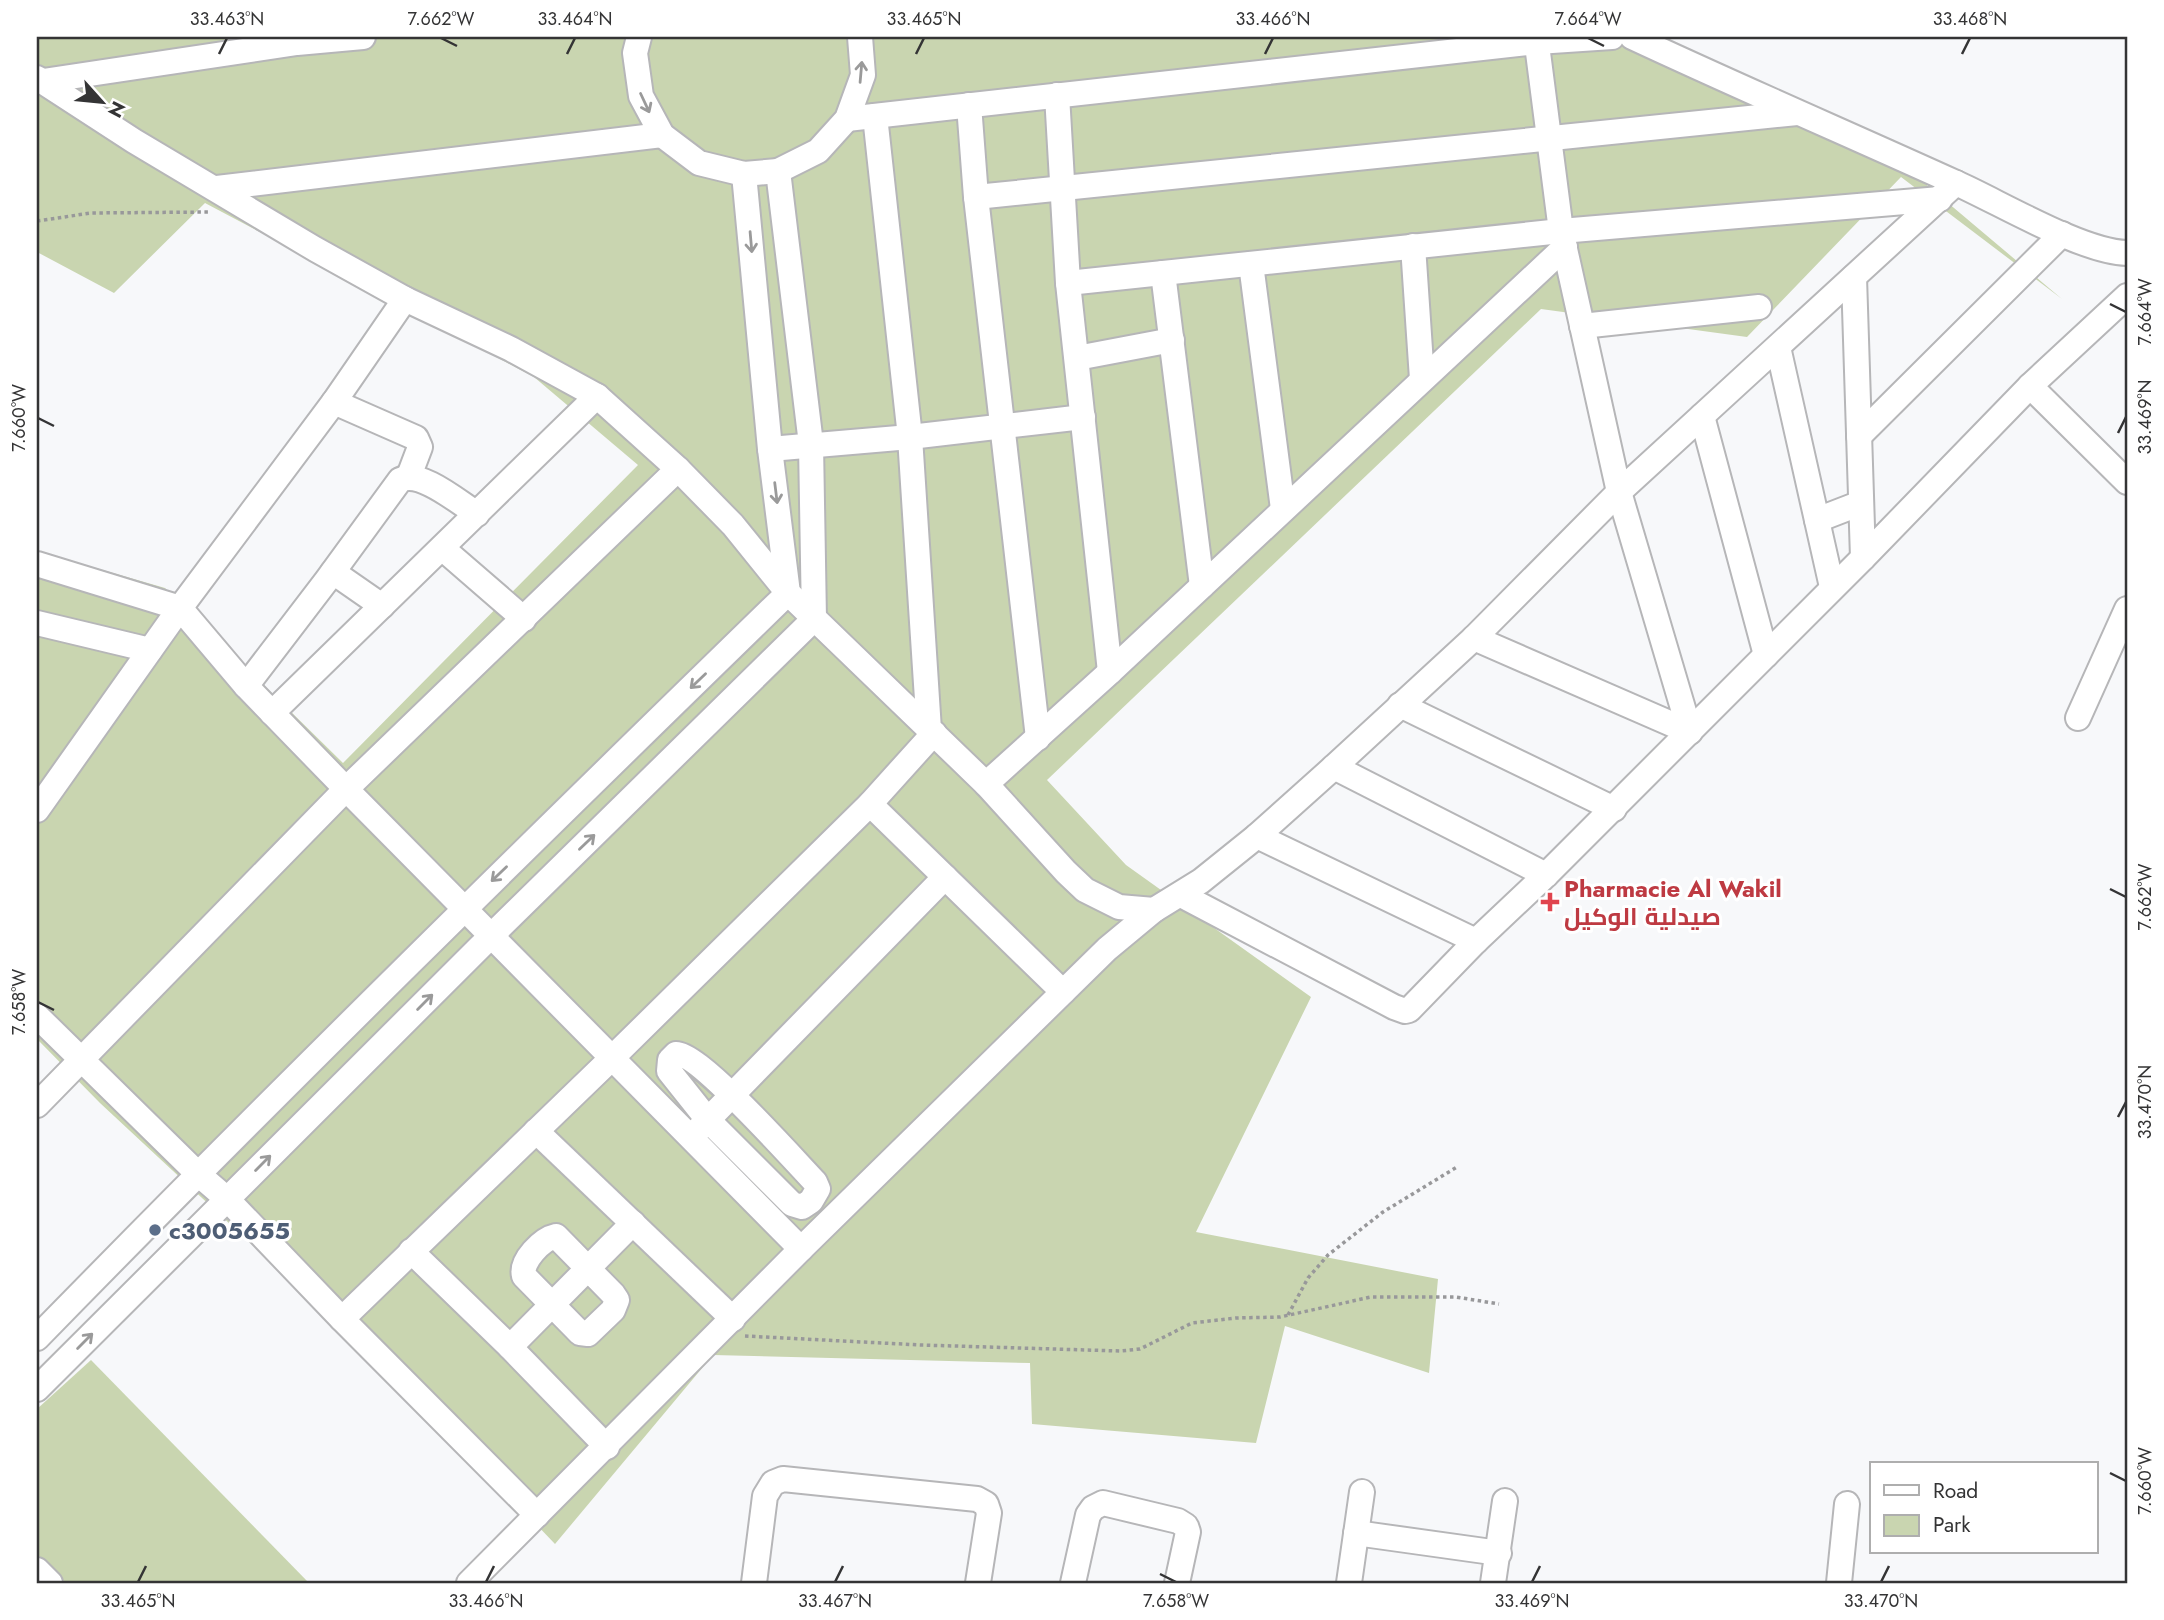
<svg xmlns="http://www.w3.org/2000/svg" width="2164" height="1620" viewBox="0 0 2164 1620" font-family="Jost,Cairo,sans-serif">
	<rect width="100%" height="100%" fill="#f7f8fa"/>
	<g fill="#c9d5b0">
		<path d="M 37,37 L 1637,37 L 1884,149 L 2062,299 L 1901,177 L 1747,337 L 1541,309 L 1047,780 L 1126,865 L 1311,997 L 1196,1232 L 1438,1279 L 1429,1373 L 1285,1326 L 1256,1443 L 1032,1424 L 1030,1363 L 713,1355 L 555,1544 L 403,1385 L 100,1103 L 37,1039 L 37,551 L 165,588 L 343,763 L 638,465 L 534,377 L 205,203 L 114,293 L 37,252 Z"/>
		<path d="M 91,1360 L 309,1583 L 66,1583 L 37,1554 L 37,1409 Z"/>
	</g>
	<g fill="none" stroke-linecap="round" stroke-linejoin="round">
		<defs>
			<g id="minor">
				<path d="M 639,37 L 635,53 L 641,96 L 662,135 L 699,163 L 744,174 L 778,171 L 818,151 L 847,119 L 863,75 L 860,37"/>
				<path d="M 1632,37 C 1739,87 1848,134 1956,183 C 1999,202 2082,252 2127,253"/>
				<path d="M 37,78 L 134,141 L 315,249 L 405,299 L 511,349 L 597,396 L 678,469 L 733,525 L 788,593 L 986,784 L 1066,872 L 1085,890 L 1119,907 L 1154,910"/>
				<path d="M 43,81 L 297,43 L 363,37"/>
				<path d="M 1057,95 L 1068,283 L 1110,672"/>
				<path d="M 969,105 L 976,197 L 1038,738"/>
				<path d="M 875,116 L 910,437 L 929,730"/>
				<path d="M 847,119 L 1537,42 L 1612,37"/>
				<path d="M 217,188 L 662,135"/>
				<path d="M 976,197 L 1797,113"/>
				<path d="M 1413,246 L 1422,379"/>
				<path d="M 1251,264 L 1283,509"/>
				<path d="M 1163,273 L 1202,586"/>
				<path d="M 1854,277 L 1863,558"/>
				<path d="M 1068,283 L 1561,231 L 1940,199"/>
				<path d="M 1582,326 L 1759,307"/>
				<path d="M 1778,347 L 1832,587"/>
				<path d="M 1077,358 L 1172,340"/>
				<path d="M 2030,386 L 2127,482"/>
				<path d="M 334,402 L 416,438 L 420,447 L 409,476"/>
				<path d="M 1702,416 L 1766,655"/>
				<path d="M 1859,436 L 2062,234"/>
				<path d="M 770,449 L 910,437 L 1083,417"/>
				<path d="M 1817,520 L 1861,503"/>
				<path d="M 442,548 L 524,619"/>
				<path d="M 37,564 L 180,608 L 246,686 L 346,789 L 801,1249"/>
				<path d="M 333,572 L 382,606"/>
				<path d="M 37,623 L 150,650"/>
				<path d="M 1474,638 L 1690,732 L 1619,492 L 1561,231 L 1536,37"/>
				<path d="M 246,686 L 327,580 L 400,480 C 421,470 458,502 477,514"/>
				<path d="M 1400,705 L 1614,809"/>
				<path d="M 272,713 L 597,396"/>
				<path d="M 2078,718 L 2127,609"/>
				<path d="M 1334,767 L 1546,875"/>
				<path d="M 986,784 L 1110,672 L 1565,247"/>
				<path d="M 870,804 L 1063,992"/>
				<path d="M 37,810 L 180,608 L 334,402 L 405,299"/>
				<path d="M 1257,836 L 1476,941"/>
				<path d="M 1181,895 L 1394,1007 L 1405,1011 L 1409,1010 L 1476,941 L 1546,875 L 1863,558 L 2030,386 L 2127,296"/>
				<path d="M 37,1016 L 197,1173 L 227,1199 L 342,1319 L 537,1515"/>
				<path d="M 676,1054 C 699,1053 794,1160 815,1182 L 818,1189 L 811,1201 L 802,1207 L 792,1204 L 708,1120 L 669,1071 L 670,1060 Z"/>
				<path d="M 37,1105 L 346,789 L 678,469"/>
				<path d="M 536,1131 L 733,1319"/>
				<path d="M 696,1132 L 945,877"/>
				<path d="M 556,1236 L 613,1294 L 617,1300 L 613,1310 L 588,1334 L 580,1333 L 524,1276 C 520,1261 542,1239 556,1236 Z"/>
				<path d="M 411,1251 L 510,1347 L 607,1447"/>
				<path d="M 342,1319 L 613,1057 L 870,804 L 934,733"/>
				<path d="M 37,1338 C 283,1086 535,839 788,593 L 770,449 L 744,174"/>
				<path d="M 510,1347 L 633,1223"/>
				<path d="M 37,1389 L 492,935 L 814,619 L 811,444 L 778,171"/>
				<path d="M 1356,1533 L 1499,1553"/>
				<path d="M 37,1570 L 50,1583"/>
				<path d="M 469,1583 L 801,1249 L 1107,949 L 1154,910 L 1201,881 L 1257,836 L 1334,767 L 1474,638 L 1619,492 L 1956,183"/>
				<path d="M 754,1583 L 765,1496 L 773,1483 L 783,1479 L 977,1499 L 986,1504 L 989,1513 L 978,1583"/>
				<path d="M 1073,1583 L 1088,1515 L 1093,1508 L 1103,1503 L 1178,1521 L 1186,1526 L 1188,1532 L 1177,1583"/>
				<path d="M 1349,1583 L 1362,1492"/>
				<path d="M 1493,1583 L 1505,1501"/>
				<path d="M 1839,1583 L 1847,1504"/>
			</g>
		</defs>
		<use href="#minor" stroke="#b6b6b8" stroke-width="28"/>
		<g stroke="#98989a" stroke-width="3.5" stroke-dasharray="3.5 3.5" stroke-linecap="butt">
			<path d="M 37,221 L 91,213 L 210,212"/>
			<path d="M 1288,1315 L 1308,1278 L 1328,1255 L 1383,1212 L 1457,1167"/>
			<path d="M 745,1336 L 921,1345 L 1120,1351 L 1140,1349 L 1192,1323 L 1236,1318 L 1280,1317 L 1371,1297 L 1456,1297 L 1499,1304"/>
		</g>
		<use href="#minor" stroke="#fff" stroke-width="24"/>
	</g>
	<defs><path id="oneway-shaft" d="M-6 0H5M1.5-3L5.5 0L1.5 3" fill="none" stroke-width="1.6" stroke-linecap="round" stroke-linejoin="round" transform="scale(1.75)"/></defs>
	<g stroke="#9a9a9a">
		<use href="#oneway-shaft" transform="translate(861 72) rotate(-85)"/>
		<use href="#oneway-shaft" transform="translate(645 103) rotate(65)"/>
		<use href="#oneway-shaft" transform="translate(751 242) rotate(85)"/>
		<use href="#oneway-shaft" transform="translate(776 493) rotate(83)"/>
		<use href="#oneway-shaft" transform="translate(698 681) rotate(136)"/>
		<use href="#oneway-shaft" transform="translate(587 842) rotate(-44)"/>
		<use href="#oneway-shaft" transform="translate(499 874) rotate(136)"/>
		<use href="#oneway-shaft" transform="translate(425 1002) rotate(-45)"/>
		<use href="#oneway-shaft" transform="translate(263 1163) rotate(-45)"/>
		<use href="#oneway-shaft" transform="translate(85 1341) rotate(-45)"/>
	</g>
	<path fill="none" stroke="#343435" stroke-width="2.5" d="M 441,38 L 457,46M 1588,38 L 1604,46M 219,54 L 227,38M 567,54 L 575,38M 916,54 L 924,38M 1265,54 L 1273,38M 1962,54 L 1970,38M 2110,304 L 2126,312M 38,418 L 54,426M 2118,433 L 2126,417M 2110,889 L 2126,897M 38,1002 L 54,1010M 2118,1117 L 2126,1102M 2110,1473 L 2126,1481M 1160,1574 L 1176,1582M 138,1582 L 146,1566M 486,1582 L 494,1566M 835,1582 L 843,1566M 1532,1582 L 1540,1566M 1881,1582 L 1889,1566"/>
	<path fill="#e0444e" stroke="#fff" stroke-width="2.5" d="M1546.5 891.5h7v7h7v7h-7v7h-7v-7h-7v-7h7z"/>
	<circle fill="#5c6f8a" stroke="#fff" stroke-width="2.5" cx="155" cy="1230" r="7"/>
	<g text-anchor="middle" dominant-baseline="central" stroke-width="6" stroke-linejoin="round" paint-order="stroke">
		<g font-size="24" font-weight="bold" fill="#be3a42" stroke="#fff" text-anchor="start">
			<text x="1564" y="888">Pharmacie Al Wakil<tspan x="1564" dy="28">صيدلية الوكيل</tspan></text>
		</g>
		<g font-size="24" font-weight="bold" fill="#4e5e75" stroke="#fff" text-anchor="start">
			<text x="169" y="1230">c3005655</text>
		</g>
	</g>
	<rect width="2164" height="1620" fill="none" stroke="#ffffff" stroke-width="77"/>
	<rect x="1870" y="1462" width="228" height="91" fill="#ffffff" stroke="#aeaeae" stroke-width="2"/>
	<rect x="1884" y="1485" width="35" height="10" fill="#ffffff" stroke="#aeaeae" stroke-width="2"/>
	<text x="1933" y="1498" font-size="21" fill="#343435">Road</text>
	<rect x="1884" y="1515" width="35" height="21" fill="#c9d5b0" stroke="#aeaeae" stroke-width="2"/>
	<text x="1933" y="1532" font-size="21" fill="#343435">Park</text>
	<g transform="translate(102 102) rotate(117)" stroke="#ffffff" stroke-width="5" paint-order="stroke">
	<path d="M0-5L12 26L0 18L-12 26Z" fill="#343435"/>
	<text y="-10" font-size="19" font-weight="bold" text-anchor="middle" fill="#343435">N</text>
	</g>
	<rect x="38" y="38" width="2088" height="1544" fill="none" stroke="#343435" stroke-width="2.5"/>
	<g font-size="18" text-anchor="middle" fill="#343435">
		<text x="227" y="25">33.463°N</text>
		<text x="441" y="25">7.662°W</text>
		<text x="575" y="25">33.464°N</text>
		<text x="924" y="25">33.465°N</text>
		<text x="1273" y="25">33.466°N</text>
		<text x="1588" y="25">7.664°W</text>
		<text x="1970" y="25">33.468°N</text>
		<text transform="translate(2145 312) rotate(-90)" y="6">7.664°W</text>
		<text transform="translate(2145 417) rotate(-90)" y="6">33.469°N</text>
		<text transform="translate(19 418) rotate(-90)" y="6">7.660°W</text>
		<text transform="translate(2145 897) rotate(-90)" y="6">7.662°W</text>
		<text transform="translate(19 1002) rotate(-90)" y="6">7.658°W</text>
		<text transform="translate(2145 1102) rotate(-90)" y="6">33.470°N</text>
		<text transform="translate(2145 1481) rotate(-90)" y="6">7.660°W</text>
		<text x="138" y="1607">33.465°N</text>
		<text x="486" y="1607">33.466°N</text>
		<text x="835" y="1607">33.467°N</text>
		<text x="1176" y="1607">7.658°W</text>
		<text x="1532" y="1607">33.469°N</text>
		<text x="1881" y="1607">33.470°N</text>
	</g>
</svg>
